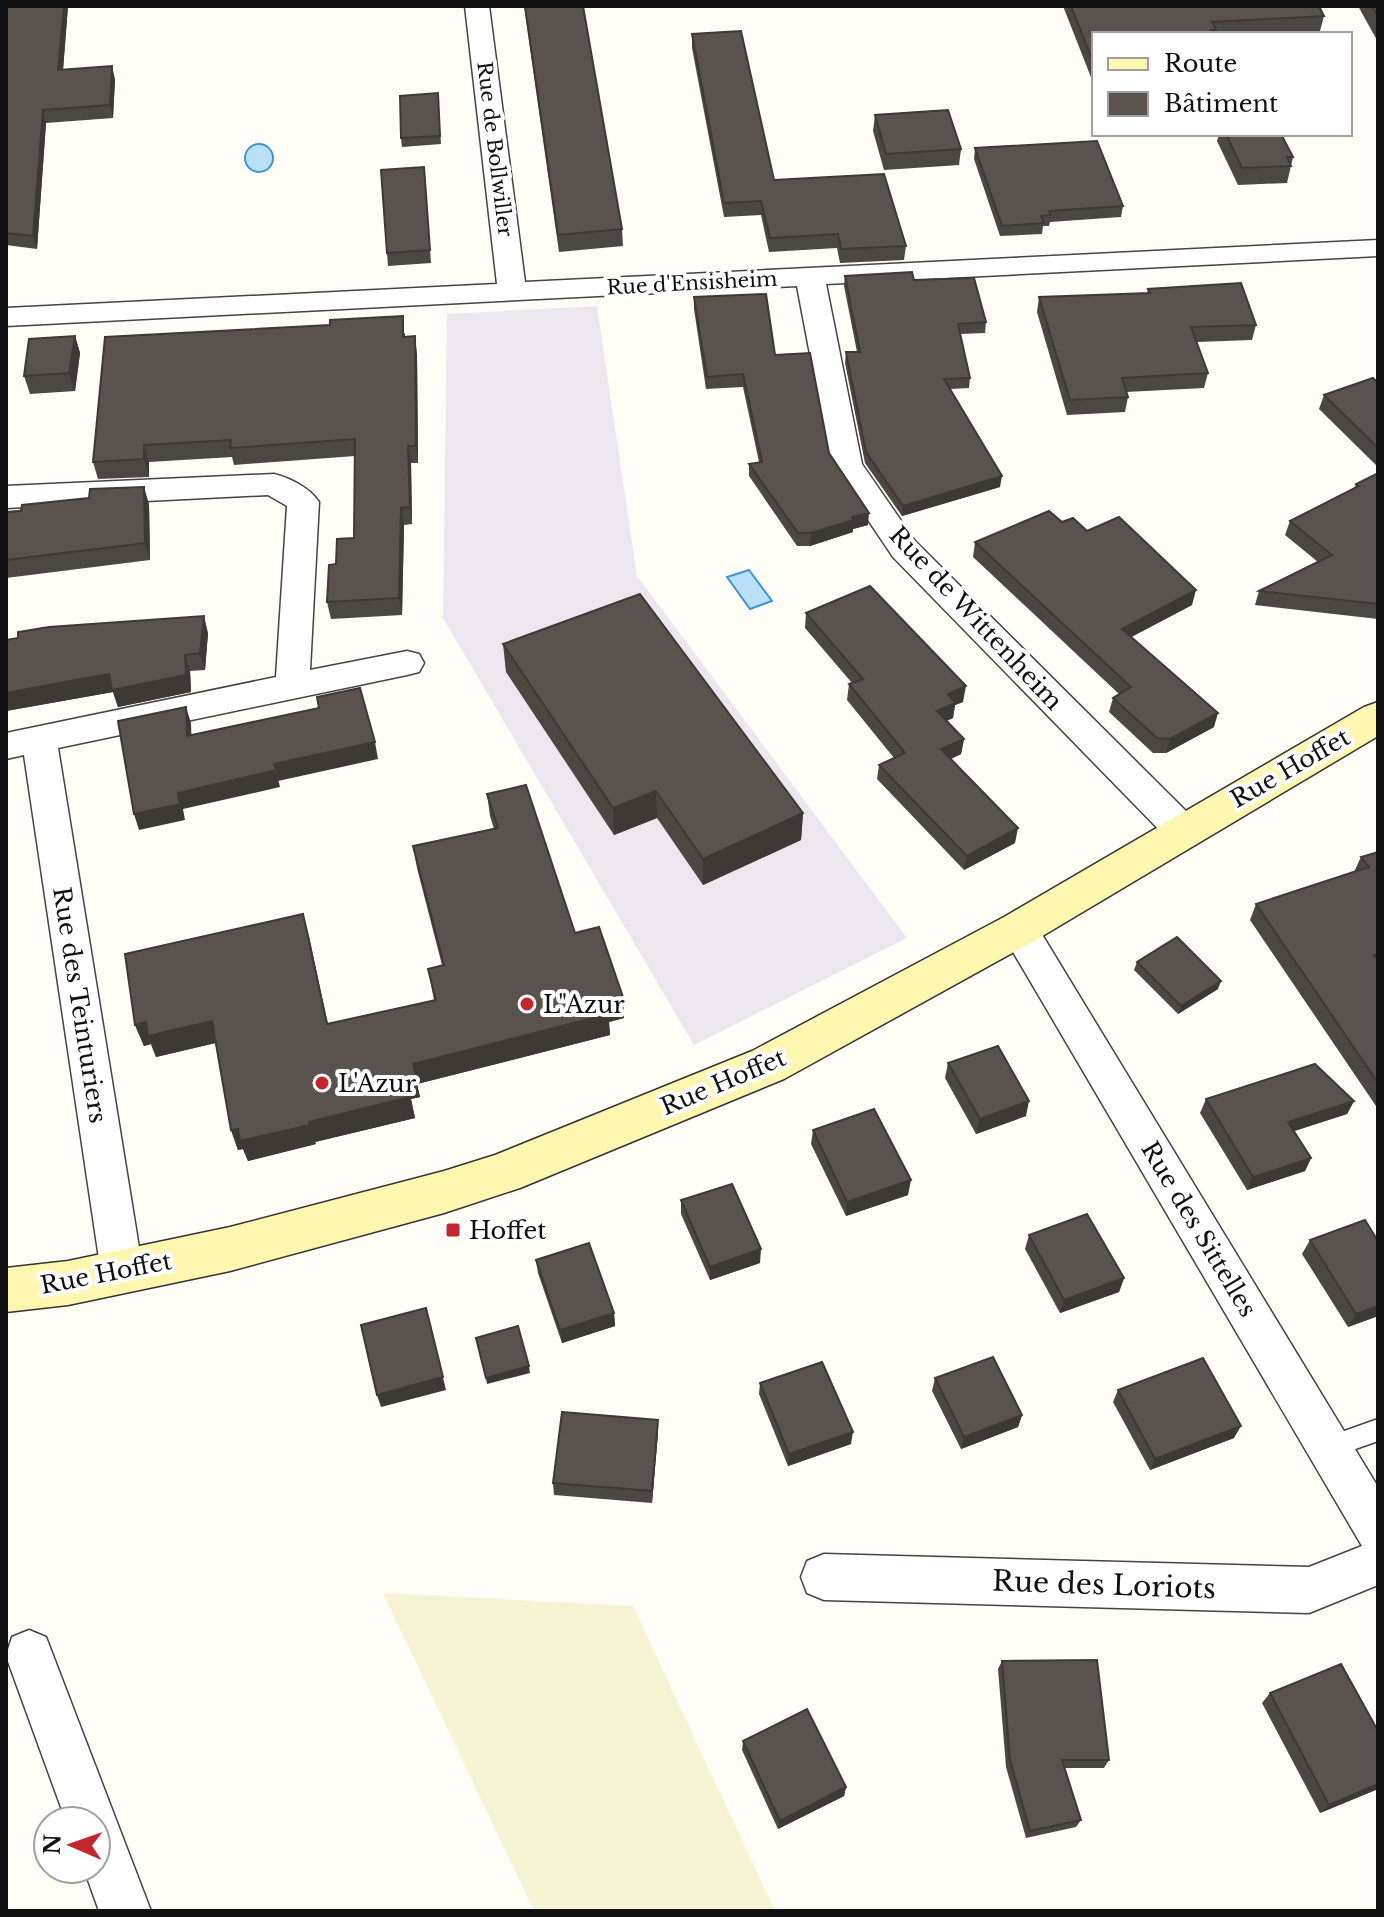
<svg xmlns="http://www.w3.org/2000/svg" width="1384" height="1917" viewBox="0 0 1384 1917" font-family="'Libre Baskerville',serif">
	<rect width="100%" height="100%" fill="#fffdf5"/>
	<path fill="#eee6ef" d="M 597,306 L 637,576 L 907,938 L 694,1045 L 443,618 L 447,314 Z"/>
	<path fill="#f6f3d4" d="M 383,1593 L 633,1606 L 775,1911 L 534,1911 Z"/>
	<g fill="#b9e0f7" stroke="#3f96cf" stroke-width="2">
		<circle cx="259" cy="158" r="14"/>
		<path d="M 749,570 L 772,601 L 750,609 L 727,577 Z"/>
	</g>
	<g fill="none" stroke-linecap="round" stroke-linejoin="round">
		<defs>
			<path id="service" d="M 1378,1419 L 1378,1441 L 1330,1458 L 1322,1455 L 1318,1447 L 1322,1439 Z"/>
			<g id="minor">
				<path d="M 465,6 L 489,6 L 525,282 L 1378,240 L 1378,256 L 826,284 L 862,464 L 915,541 L 1196,821 L 1201,831 L 1196,841 L 1183,845 L 1170,841 L 893,557 L 831,465 L 797,286 L 6,326 L 6,308 L 497,284 Z"/>
				<path d="M 274,474 C 290,478 310,488 319,502 L 310,670 L 407,651 L 419,654 L 424,663 L 419,672 L 407,675 L 58,748 L 143,1272 L 137,1286 L 122,1291 L 107,1286 L 101,1272 L 24,755 L 6,759 L 6,733 L 276,677 L 287,506 L 268,495 L 6,508 L 6,486 Z"/>
				<path d="M 1019,914 L 1032,918 L 1378,1487 L 1378,1585 L 1309,1613 L 824,1600 L 807,1593 L 801,1577 L 807,1561 L 824,1554 L 1309,1567 L 1362,1546 L 1006,940 L 1000,929 L 1006,918 Z"/>
				<path d="M 29,1630 L 46,1637 L 151,1911 L 99,1911 L 84,1869 L 96,1869 L 96,1821 L 66,1821 L 6,1656 L 12,1637 Z"/>
			</g>
			<path id="secondary" d="M 1378,702 L 1378,736 L 1034,941 L 784,1079 L 520,1188 L 444,1213 L 230,1271 L 68,1305 L 6,1312 L 6,1268 L 68,1261 L 230,1227 L 444,1171 L 495,1155 L 752,1051 L 1004,917 L 1364,707 Z"/>
		</defs>
		<use href="#service" stroke="#444" stroke-width="3"/>
		<use href="#minor" stroke="#444" stroke-width="3"/>
		<use href="#secondary" stroke="#333" stroke-width="3"/>
		<use href="#service" fill="#fff" fill-rule="evenodd"/>
		<use href="#minor" fill="#fff" fill-rule="evenodd"/>
		<use href="#secondary" fill="#fff6b0" fill-rule="evenodd"/>
	</g>
	<g fill="#4d4742">
		<path d="M 6,6 L 68,6 L 63,70 L 115,79 L 113,118 L 46,123 L 37,249 L 6,245 Z"/>
		<path d="M 524,6 L 583,6 L 622,229 L 623,246 L 559,252 Z"/>
		<path d="M 1063,6 L 1319,6 L 1324,16 L 1320,31 L 1258,34 L 1094,34 L 1094,85 Z"/>
		<path d="M 1358,6 L 1378,6 L 1378,42 Z"/>
		<path d="M 692,34 L 774,180 L 906,246 L 904,260 L 840,263 L 837,248 L 769,252 L 761,215 L 724,217 L 692,48 Z"/>
		<path d="M 438,93 L 441,144 L 402,147 L 401,138 Z"/>
		<path d="M 875,115 L 961,149 L 959,165 L 884,170 L 873,131 Z"/>
		<path d="M 1219,134 L 1281,134 L 1293,157 L 1287,183 L 1238,185 L 1217,141 Z"/>
		<path d="M 975,148 L 1123,206 L 1121,217 L 1050,222 L 1049,226 L 1043,226 L 1042,234 L 1000,236 L 974,159 Z"/>
		<path d="M 425,179 L 431,263 L 388,266 L 387,253 Z"/>
		<path d="M 845,276 L 914,280 L 986,322 L 985,333 L 960,334 L 970,378 L 969,388 L 950,389 L 1000,487 L 902,516 L 865,463 L 845,363 L 846,352 L 857,352 L 844,286 Z"/>
		<path d="M 1148,289 L 1256,325 L 1252,340 L 1196,342 L 1208,373 L 1204,388 L 1126,392 L 1128,397 L 1125,412 L 1067,415 L 1037,312 L 1039,297 L 1147,293 Z"/>
		<path d="M 694,297 L 775,355 L 868,525 L 853,529 L 853,532 L 810,546 L 797,546 L 749,476 L 749,464 L 759,462 L 743,387 L 706,389 L 694,309 Z"/>
		<path d="M 405,333 L 405,337 L 417,354 L 418,463 L 411,463 L 412,524 L 404,525 L 402,615 L 331,619 L 327,602 L 336,564 L 354,538 L 355,456 L 234,465 L 232,457 L 149,462 L 149,477 L 98,479 L 93,462 Z"/>
		<path d="M 75,336 L 80,353 L 75,391 L 30,394 L 24,376 Z"/>
		<path d="M 1378,383 L 1378,467 L 1319,409 L 1324,395 Z"/>
		<path d="M 1378,473 L 1378,619 L 1255,605 L 1259,591 L 1318,562 L 1285,535 L 1290,521 L 1354,489 L 1356,484 Z"/>
		<path d="M 89,498 L 149,504 L 150,560 L 6,578 L 6,512 Z"/>
		<path d="M 1062,522 L 1087,531 L 1192,605 L 1131,637 L 1214,727 L 1166,753 L 1153,753 L 1109,712 L 1113,698 L 1119,694 L 973,557 L 975,542 Z"/>
		<path d="M 806,613 L 963,702 L 955,705 L 953,718 L 946,721 L 964,739 L 961,754 L 951,759 L 1015,843 L 964,870 L 877,779 L 879,765 L 894,758 L 847,700 L 849,684 L 852,683 L 805,628 Z"/>
		<path d="M 208,633 L 205,670 L 190,671 L 191,692 L 118,707 L 113,692 L 6,711 L 6,640 Z"/>
		<path d="M 503,644 L 803,813 L 801,840 L 703,885 L 657,818 L 614,835 L 506,672 Z"/>
		<path d="M 487,794 L 575,933 L 624,1018 L 609,1022 L 610,1035 L 417,1084 L 420,1097 L 411,1099 L 415,1118 L 315,1142 L 316,1144 L 248,1161 L 243,1149 L 238,1150 L 231,1130 L 216,1043 L 156,1057 L 151,1044 L 144,1046 L 135,1025 L 303,914 L 328,1024 L 434,1000 L 428,969 L 442,965 L 417,868 L 413,846 L 494,829 L 490,816 Z"/>
		<path d="M 1378,852 L 1378,1109 L 1250,920 L 1256,904 L 1354,872 L 1361,857 Z"/>
		<path d="M 1137,962 L 1218,989 L 1178,1014 L 1134,970 Z"/>
		<path d="M 948,1063 L 1026,1116 L 976,1134 L 945,1078 Z"/>
		<path d="M 1206,1099 L 1354,1101 L 1347,1114 L 1294,1131 L 1311,1158 L 1305,1171 L 1247,1190 L 1200,1113 Z"/>
		<path d="M 813,1130 L 908,1195 L 846,1216 L 811,1144 Z"/>
		<path d="M 681,1200 L 760,1263 L 710,1280 L 681,1214 Z"/>
		<path d="M 1029,1235 L 1124,1278 L 1119,1292 L 1060,1313 L 1025,1249 Z"/>
		<path d="M 1310,1240 L 1378,1241 L 1378,1316 L 1348,1327 L 1302,1254 Z"/>
		<path d="M 536,1260 L 614,1313 L 615,1326 L 562,1343 L 538,1273 Z"/>
		<path d="M 935,1378 L 1022,1415 L 1018,1427 L 961,1449 L 932,1391 Z"/>
		<path d="M 760,1383 L 851,1444 L 788,1466 L 759,1394 Z"/>
		<path d="M 1118,1390 L 1234,1438 L 1150,1470 L 1113,1402 Z"/>
		<path d="M 658,1420 L 658,1432 L 652,1503 L 554,1495 L 553,1483 Z"/>
		<path d="M 1002,1661 L 1109,1760 L 1104,1768 L 1065,1768 L 1081,1820 L 1076,1827 L 1026,1838 L 1006,1767 L 998,1669 Z"/>
		<path d="M 1270,1693 L 1378,1731 L 1378,1789 L 1320,1813 L 1262,1703 Z"/>
		<path d="M 743,1741 L 846,1787 L 844,1796 L 778,1829 L 742,1750 Z"/>
	</g>
	<g fill="#3f3936">
		<path d="M 64,6 L 68,6 L 62,83 L 58,70 Z"/>
		<path d="M 112,66 L 115,79 L 113,118 L 110,105 Z"/>
		<path d="M 43,110 L 46,123 L 37,249 L 33,236 Z"/>
		<path d="M 75,336 L 80,353 L 75,391 L 69,373 Z"/>
		<path d="M 415,336 L 417,354 L 418,463 L 416,446 Z"/>
		<path d="M 144,445 L 149,462 L 149,477 L 144,459 Z"/>
		<path d="M 408,446 L 411,463 L 412,524 L 410,507 Z"/>
		<path d="M 1002,476 L 1000,487 L 902,516 L 903,506 Z"/>
		<path d="M 144,487 L 149,504 L 150,560 L 145,543 Z"/>
		<path d="M 401,508 L 404,525 L 402,615 L 399,598 Z"/>
		<path d="M 869,513 L 868,525 L 853,529 L 853,532 L 810,546 L 811,533 L 852,517 Z"/>
		<path d="M 1196,590 L 1192,605 L 1118,644 L 1122,629 Z"/>
		<path d="M 204,616 L 208,633 L 205,670 L 200,653 Z"/>
		<path d="M 185,655 L 190,671 L 191,692 L 118,707 L 113,692 L 6,711 L 6,693 Z"/>
		<path d="M 966,686 L 963,702 L 955,705 L 953,718 L 935,726 L 937,711 L 948,694 Z"/>
		<path d="M 186,707 L 191,723 L 192,753 L 187,736 Z"/>
		<path d="M 1218,713 L 1214,727 L 1166,753 L 1170,739 Z"/>
		<path d="M 964,739 L 961,754 L 939,764 L 941,749 Z"/>
		<path d="M 375,742 L 378,759 L 278,781 L 274,764 Z"/>
		<path d="M 276,770 L 280,787 L 183,809 L 185,820 L 139,830 L 134,814 L 178,793 Z"/>
		<path d="M 656,791 L 657,818 L 614,835 L 613,808 Z"/>
		<path d="M 803,813 L 801,840 L 703,885 L 703,859 Z"/>
		<path d="M 1018,828 L 1015,843 L 964,870 L 967,856 Z"/>
		<path d="M 303,914 L 309,936 L 332,1045 L 327,1024 Z"/>
		<path d="M 1221,981 L 1218,989 L 1178,1014 L 1181,1006 Z"/>
		<path d="M 623,997 L 624,1018 L 609,1022 L 610,1035 L 417,1084 L 420,1097 L 411,1099 L 415,1118 L 315,1142 L 316,1144 L 248,1161 L 243,1149 L 238,1150 L 231,1130 L 238,1129 L 309,1122 L 407,1079 L 413,1064 L 604,1002 Z"/>
		<path d="M 212,1021 L 219,1042 L 156,1057 L 151,1044 L 144,1046 L 135,1025 L 146,1022 Z"/>
		<path d="M 1029,1101 L 1026,1116 L 976,1134 L 980,1119 Z"/>
		<path d="M 1354,1101 L 1347,1114 L 1282,1135 L 1288,1122 Z"/>
		<path d="M 1311,1158 L 1305,1171 L 1247,1190 L 1253,1177 Z"/>
		<path d="M 911,1180 L 908,1195 L 846,1216 L 847,1202 Z"/>
		<path d="M 761,1249 L 760,1263 L 710,1280 L 710,1267 Z"/>
		<path d="M 1124,1278 L 1119,1292 L 1060,1313 L 1064,1300 Z"/>
		<path d="M 1378,1306 L 1378,1316 L 1348,1327 L 1356,1314 Z"/>
		<path d="M 426,1308 L 446,1390 L 381,1407 L 377,1395 Z"/>
		<path d="M 614,1313 L 615,1326 L 562,1343 L 560,1330 Z"/>
		<path d="M 529,1366 L 530,1373 L 487,1384 L 486,1378 Z"/>
		<path d="M 1022,1415 L 1018,1427 L 961,1449 L 964,1437 Z"/>
		<path d="M 658,1420 L 658,1432 L 652,1503 L 652,1491 Z"/>
		<path d="M 1241,1426 L 1234,1438 L 1150,1470 L 1155,1459 Z"/>
		<path d="M 853,1432 L 851,1444 L 788,1466 L 789,1454 Z"/>
		<path d="M 1378,1784 L 1378,1789 L 1320,1813 L 1329,1805 Z"/>
		<path d="M 846,1787 L 844,1796 L 778,1829 L 780,1821 Z"/>
	</g>
	<g fill="#5a524d" stroke="#3f3936" stroke-width="2">
		<path d="M 6,6 L 64,6 L 58,70 L 112,66 L 110,105 L 43,110 L 33,236 L 6,233 Z"/>
		<path d="M 525,6 L 583,6 L 622,229 L 558,235 Z"/>
		<path d="M 1071,6 L 1319,6 L 1324,16 L 1212,22 L 1216,30 L 1211,30 L 1213,34 L 1094,34 L 1094,64 Z"/>
		<path d="M 1372,6 L 1378,6 L 1378,16 Z"/>
		<path d="M 741,31 L 774,180 L 884,174 L 906,246 L 841,249 L 838,234 L 770,238 L 761,201 L 724,203 L 692,34 Z"/>
		<path d="M 438,93 L 440,136 L 401,138 L 400,96 Z"/>
		<path d="M 948,110 L 961,149 L 886,154 L 875,115 Z"/>
		<path d="M 1226,134 L 1281,134 L 1293,157 L 1287,157 L 1291,166 L 1242,168 Z"/>
		<path d="M 1097,141 L 1123,206 L 1049,211 L 1051,215 L 1041,216 L 1044,223 L 1002,226 L 975,148 Z"/>
		<path d="M 424,167 L 430,250 L 387,253 L 381,170 Z"/>
		<path d="M 912,272 L 914,280 L 974,278 L 986,322 L 958,324 L 970,378 L 944,379 L 1002,476 L 903,506 L 866,452 L 846,352 L 860,352 L 845,276 Z"/>
		<path d="M 1241,283 L 1256,325 L 1191,327 L 1208,373 L 1122,378 L 1128,397 L 1070,400 L 1039,297 L 1150,293 L 1148,289 Z"/>
		<path d="M 766,294 L 775,355 L 810,353 L 829,453 L 869,513 L 852,517 L 854,520 L 811,533 L 798,533 L 749,464 L 762,462 L 743,374 L 707,377 L 694,297 Z"/>
		<path d="M 403,316 L 403,337 L 415,336 L 416,446 L 408,446 L 410,507 L 401,508 L 399,598 L 327,602 L 329,565 L 336,564 L 337,539 L 354,538 L 355,439 L 230,448 L 231,440 L 144,445 L 144,459 L 93,462 L 105,337 L 330,325 L 330,320 Z"/>
		<path d="M 75,336 L 69,373 L 24,376 L 29,339 Z"/>
		<path d="M 1373,378 L 1378,383 L 1378,448 L 1324,395 Z"/>
		<path d="M 1378,473 L 1378,604 L 1259,591 L 1332,555 L 1290,521 L 1359,486 L 1356,484 Z"/>
		<path d="M 144,487 L 145,543 L 6,560 L 6,512 L 21,511 L 22,505 L 89,498 L 90,489 Z"/>
		<path d="M 1049,511 L 1062,522 L 1073,518 L 1087,531 L 1119,517 L 1196,590 L 1122,629 L 1218,713 L 1170,739 L 1157,738 L 1113,698 L 1131,687 L 975,542 Z"/>
		<path d="M 870,586 L 966,686 L 948,694 L 955,703 L 937,711 L 964,739 L 941,749 L 1018,828 L 967,856 L 879,765 L 905,753 L 849,684 L 863,679 L 806,613 Z"/>
		<path d="M 640,594 L 803,813 L 703,859 L 656,791 L 613,808 L 503,644 Z"/>
		<path d="M 204,616 L 200,653 L 185,655 L 186,675 L 112,690 L 109,674 L 6,693 L 6,640 L 18,638 L 18,632 L 49,627 Z"/>
		<path d="M 360,688 L 375,742 L 274,764 L 276,770 L 178,793 L 180,804 L 134,814 L 118,721 L 186,707 L 187,736 L 319,708 L 317,697 Z"/>
		<path d="M 526,785 L 575,933 L 599,927 L 623,997 L 604,1002 L 609,1014 L 413,1064 L 416,1077 L 407,1079 L 410,1097 L 309,1122 L 310,1125 L 240,1141 L 238,1129 L 231,1130 L 212,1021 L 148,1036 L 146,1022 L 135,1025 L 125,954 L 303,914 L 327,1024 L 436,1000 L 428,969 L 444,965 L 413,846 L 498,828 L 487,794 Z"/>
		<path d="M 1378,852 L 1378,954 L 1374,955 L 1378,960 L 1378,1083 L 1256,904 L 1369,867 L 1361,857 Z"/>
		<path d="M 1177,937 L 1221,981 L 1181,1006 L 1137,962 Z"/>
		<path d="M 998,1046 L 1029,1101 L 980,1119 L 948,1063 Z"/>
		<path d="M 1315,1064 L 1354,1101 L 1288,1122 L 1311,1158 L 1253,1177 L 1206,1099 Z"/>
		<path d="M 874,1109 L 911,1180 L 847,1202 L 813,1130 Z"/>
		<path d="M 732,1184 L 761,1249 L 710,1267 L 681,1200 Z"/>
		<path d="M 1087,1214 L 1124,1278 L 1064,1300 L 1029,1235 Z"/>
		<path d="M 1365,1220 L 1378,1241 L 1378,1306 L 1356,1314 L 1310,1240 Z"/>
		<path d="M 589,1243 L 614,1313 L 560,1330 L 536,1260 Z"/>
		<path d="M 426,1308 L 443,1377 L 377,1395 L 361,1325 Z"/>
		<path d="M 518,1326 L 529,1366 L 486,1378 L 476,1338 Z"/>
		<path d="M 993,1357 L 1022,1415 L 964,1437 L 935,1378 Z"/>
		<path d="M 1203,1358 L 1241,1426 L 1155,1459 L 1118,1390 Z"/>
		<path d="M 822,1362 L 853,1432 L 789,1454 L 760,1383 Z"/>
		<path d="M 562,1412 L 658,1420 L 652,1491 L 553,1483 Z"/>
		<path d="M 1097,1660 L 1109,1760 L 1062,1760 L 1081,1820 L 1030,1831 L 1010,1760 L 1002,1661 Z"/>
		<path d="M 1341,1664 L 1378,1731 L 1378,1784 L 1329,1805 L 1270,1693 Z"/>
		<path d="M 807,1709 L 846,1787 L 780,1821 L 743,1741 Z"/>
	</g>
	<g fill="#c4262e" stroke="#fff" stroke-width="3">
		<circle cx="527" cy="1004" r="8"/>
		<circle cx="322" cy="1083" r="8"/>
		<rect x="445" y="1222" width="16" height="16" rx="4"/>
	</g>
	<g text-anchor="middle" dominant-baseline="central" stroke-width="8" stroke-linejoin="round" paint-order="stroke">
		<g font-size="20" fill="#111" stroke="#fff">
			<text transform="translate(495 149) rotate(83)">Rue de Bollwiller</text>
			<text transform="translate(692 283) rotate(-3)">Rue d'Ensisheim</text>
		</g>
		<g font-size="24" fill="#111" stroke="#fff">
			<text transform="translate(976 618) rotate(47)">Rue de Wittenheim</text>
			<text transform="translate(1290 768) rotate(-30)">Rue Hoffet</text>
			<text transform="translate(80 1005) rotate(81)">Rue des Teinturiers</text>
			<text transform="translate(723 1082) rotate(-23)">Rue Hoffet</text>
			<text transform="translate(1199 1229) rotate(59)">Rue des Sittelles</text>
			<text transform="translate(106 1273) rotate(-11)">Rue Hoffet</text>
		</g>
		<g font-size="24" fill="#111" stroke="#fff" text-anchor="start">
			<text x="543" y="1004">L"Azur</text>
			<text x="338" y="1083">L'Azur</text>
			<text x="469" y="1230">Hoffet</text>
		</g>
		<g font-size="28" fill="#111" stroke="#fff">
			<text transform="translate(1104 1585) rotate(2)">Rue des Loriots</text>
		</g>
	</g>
	<rect width="1384" height="1917" fill="none" stroke="#111111" stroke-width="16"/>
	<rect x="1092" y="32" width="260" height="104" fill="#ffffff" stroke="#a0a0a0" stroke-width="2"/>
	<rect x="1108" y="58" width="40" height="12" fill="#fff6b0" stroke="#a0a0a0" stroke-width="2"/>
	<text x="1164" y="72" font-size="24" fill="#111111">Route</text>
	<rect x="1108" y="92" width="40" height="24" fill="#5a524d" stroke="#a0a0a0" stroke-width="2"/>
	<text x="1164" y="112" font-size="24" fill="#111111">Bâtiment</text>
	<g transform="translate(72 1845) rotate(272)"><circle r="38" fill="#ffffff" stroke="#a0a0a0" stroke-width="2"/>
	<path d="M0-6L14 30L0 20L-14 30Z" fill="#c4262e"/>
	<text y="-12" font-size="22" font-weight="bold" text-anchor="middle" fill="#111111">N</text>
	</g>
</svg>
